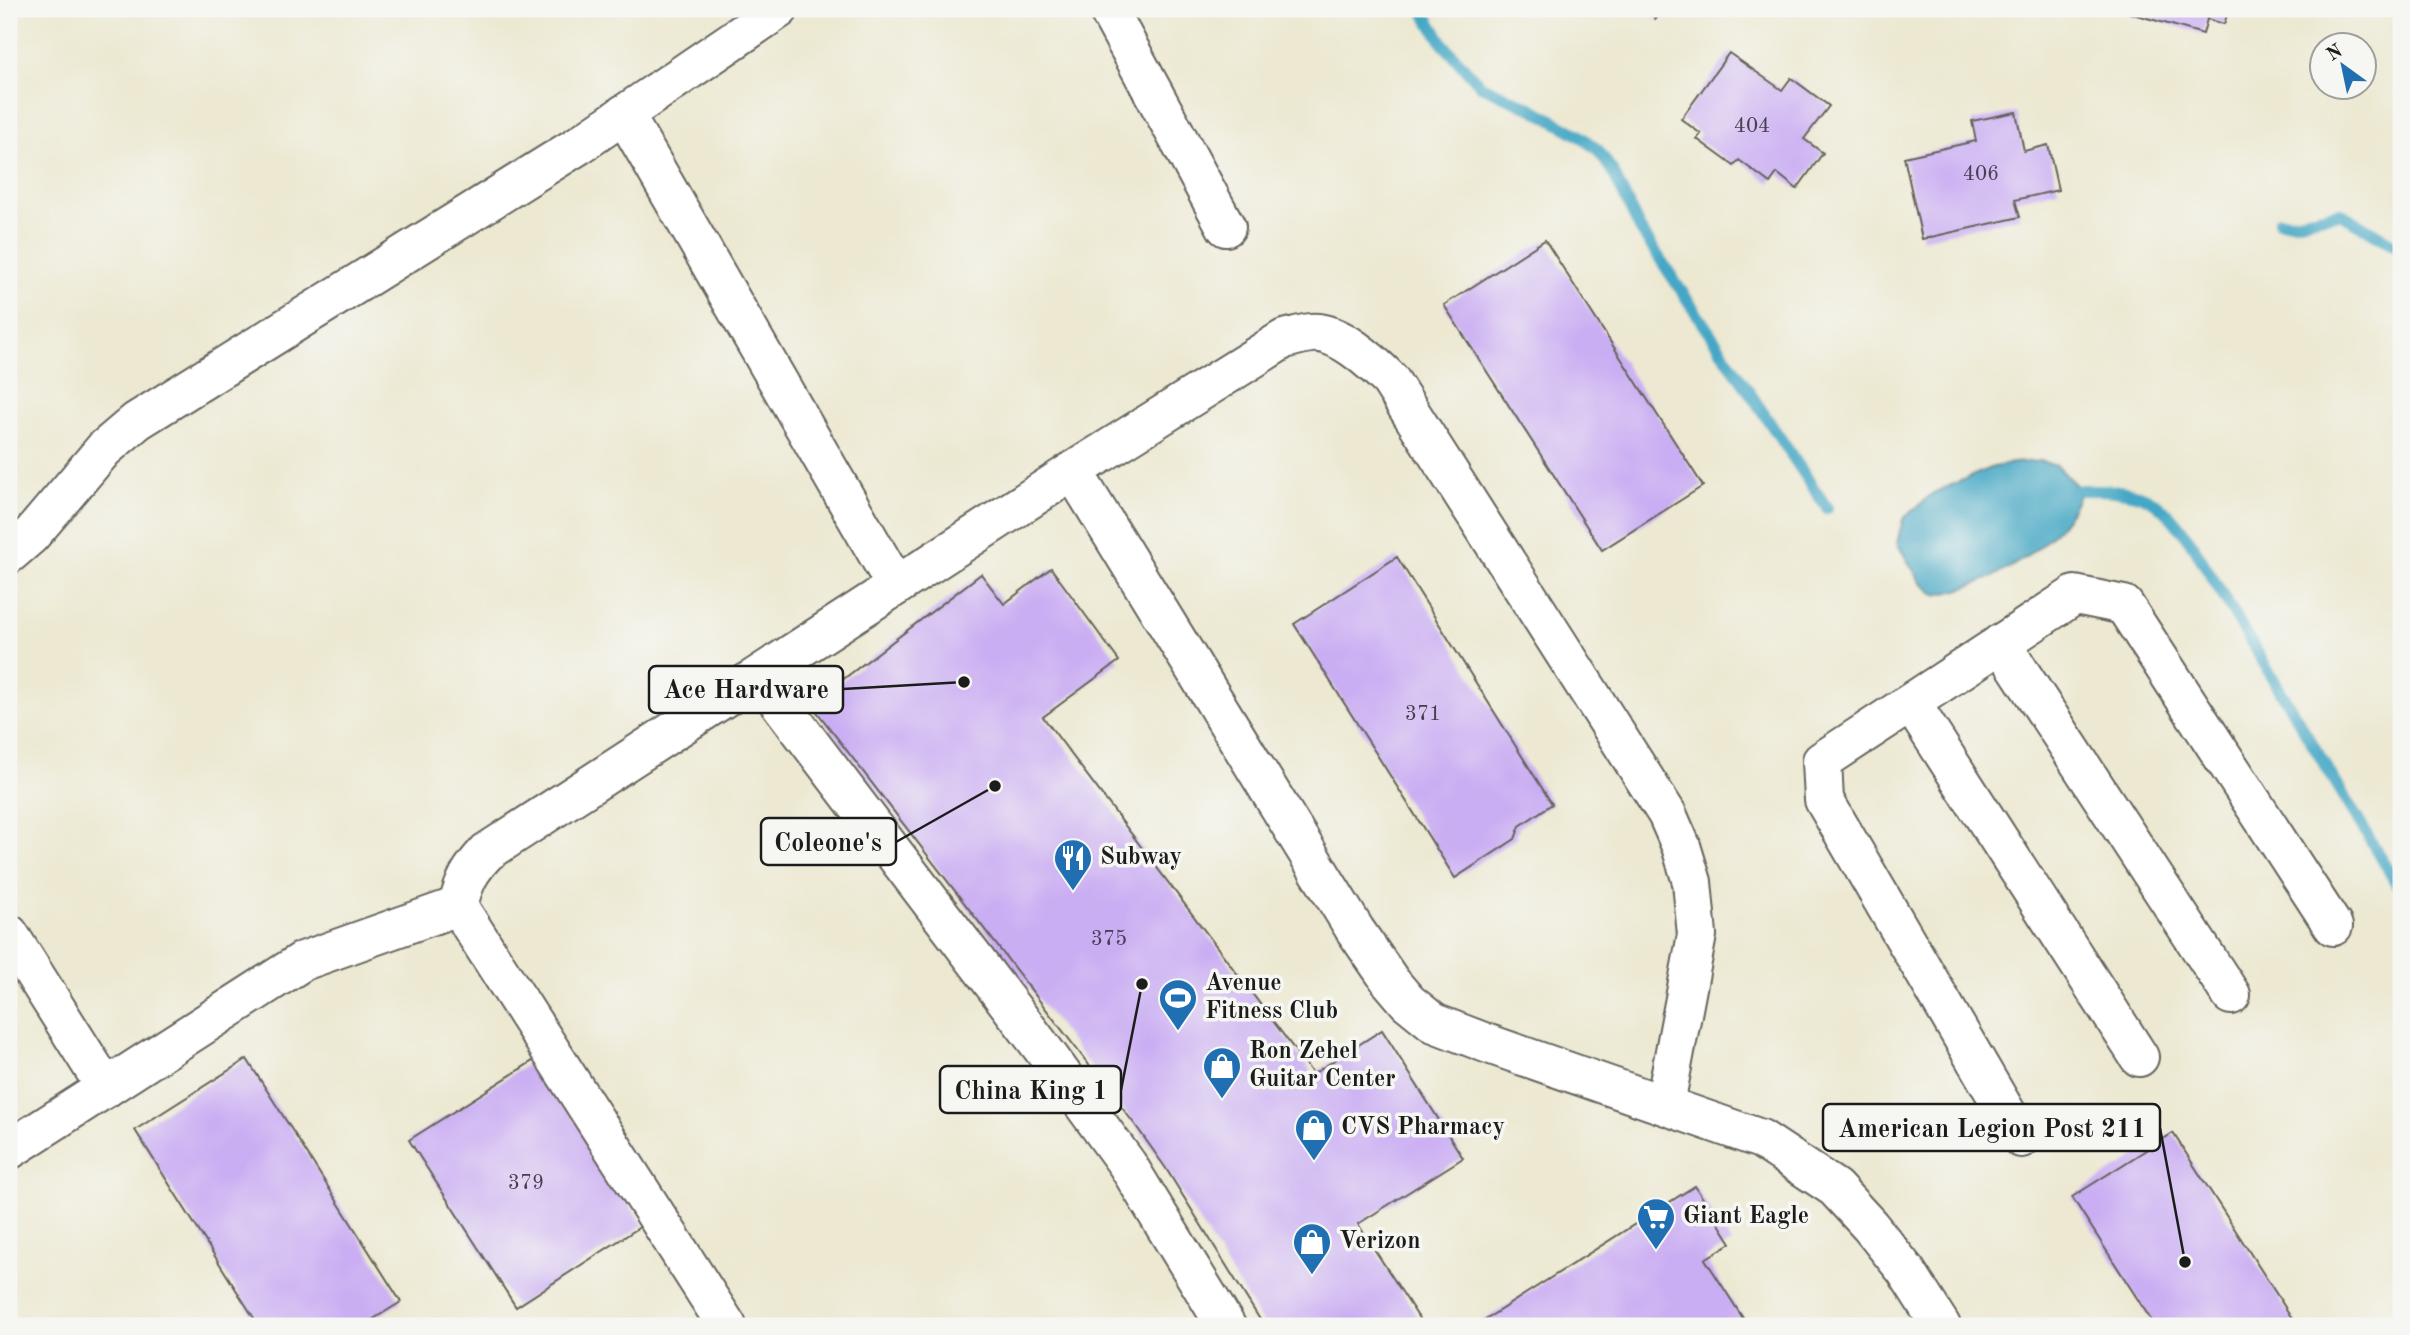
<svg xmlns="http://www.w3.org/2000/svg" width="2410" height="1335" viewBox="0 0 2410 1335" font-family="'Old Standard TT',serif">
	<rect width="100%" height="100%" fill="#f6f6f2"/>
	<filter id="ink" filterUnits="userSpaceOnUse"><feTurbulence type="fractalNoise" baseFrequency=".0143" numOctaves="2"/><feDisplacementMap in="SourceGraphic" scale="14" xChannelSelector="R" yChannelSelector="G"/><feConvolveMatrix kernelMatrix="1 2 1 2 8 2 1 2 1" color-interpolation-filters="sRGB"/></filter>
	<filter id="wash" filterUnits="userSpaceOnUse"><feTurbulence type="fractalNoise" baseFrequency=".00686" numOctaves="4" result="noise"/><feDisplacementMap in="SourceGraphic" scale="28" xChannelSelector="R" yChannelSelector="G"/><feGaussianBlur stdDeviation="1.57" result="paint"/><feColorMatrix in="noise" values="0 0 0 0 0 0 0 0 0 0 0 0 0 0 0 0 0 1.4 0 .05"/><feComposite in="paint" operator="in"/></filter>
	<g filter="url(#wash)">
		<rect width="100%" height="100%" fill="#ece8d1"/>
		<path fill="#45a7c5" stroke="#306270" stroke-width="2" d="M 2041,461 L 2056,466 L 2081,490 C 2060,546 1993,585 1936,595 L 1921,583 L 1897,543 L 1903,519 L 1933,493 L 1990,468 L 2013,463 Z"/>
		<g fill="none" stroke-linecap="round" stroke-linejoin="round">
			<g stroke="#45a7c5" stroke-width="12">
				<path d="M 1422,9 L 1444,45 L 1481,86 L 1531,108 L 1577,134 L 1598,150 L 1613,172 L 1640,229 L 1827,508"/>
				<path d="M 2279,221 L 2293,222 L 2340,213 L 2401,249"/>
				<path d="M 2081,490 C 2144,490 2155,493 2192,544 L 2401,891"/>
			</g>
		</g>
		<g id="blocks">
			<g fill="#caaef3">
				<path d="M 1648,9 L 1670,9 L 1655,19 Z"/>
				<path d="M 2127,9 L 2229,9 L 2224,24 L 2207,19 L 2203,34 L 2126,12 Z"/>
				<path d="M 1729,53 L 1782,90 L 1791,78 L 1829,106 L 1804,139 L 1823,153 L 1797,189 L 1777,173 L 1770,183 L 1739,160 L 1734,166 L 1697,139 L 1701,134 L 1681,119 Z"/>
				<path d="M 2016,112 L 2024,151 L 2048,145 L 2058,190 L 2015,200 L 2020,217 L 1922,239 L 1904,157 L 1976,141 L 1972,121 Z"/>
				<path d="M 1545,240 L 1703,486 L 1602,550 L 1444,305 Z"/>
				<path d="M 1397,557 L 1552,804 L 1520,826 L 1515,839 L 1455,878 L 1294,624 Z"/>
				<path d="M 1051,568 L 1119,661 L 1043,717 L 1313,1074 L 1382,1030 L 1463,1158 L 1358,1224 L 1424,1326 L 1264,1326 L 1165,1167 L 1136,1126 L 811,704 L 981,574 L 1004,604 Z"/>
				<path d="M 247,1059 L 401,1302 L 362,1326 L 259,1326 L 135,1130 Z"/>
				<path d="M 536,1059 L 643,1225 L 516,1307 L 409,1140 Z"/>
				<path d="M 2173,1133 L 2297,1326 L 2155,1326 L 2072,1197 Z"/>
				<path d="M 1695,1186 L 1731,1243 L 1705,1259 L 1748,1326 L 1475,1326 Z"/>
			</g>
		</g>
	</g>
	<g filter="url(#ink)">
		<use href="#blocks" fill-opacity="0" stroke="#65635b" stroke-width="2"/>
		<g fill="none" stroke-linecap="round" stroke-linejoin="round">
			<defs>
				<g id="minor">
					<path d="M 1108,9 L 1226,227"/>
					<path d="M 624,114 L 896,586"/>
					<path d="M 1073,471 L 1355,930 L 1391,982 L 1408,1002 L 1434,1023 L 1486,1043 L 1761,1139 L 1835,1188 L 1870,1226 L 1906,1271 L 1941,1326"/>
					<path d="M 9,554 L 31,535 L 104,449 L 137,421 L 579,145 L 779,9"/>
					<path d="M 2001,643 L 2231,995"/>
					<path d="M 759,676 L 1049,1057 L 1127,1164 L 1226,1326"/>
					<path d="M 1911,703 L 2139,1057"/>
					<path d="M 9,934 L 106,1088"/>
					<path d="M 2021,1138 L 1824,800 L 1822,761 L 2075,595 L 2124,605 L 2333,926"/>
					<path d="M 9,1150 L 303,961 L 458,906"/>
					<path d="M 727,1326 L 458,906 C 464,881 470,870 487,852 L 1073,471 L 1284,339 C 1293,337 1302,334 1311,333 C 1338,330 1373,363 1390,380 L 1667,814 L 1681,846 L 1692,882 L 1697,935 L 1665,1104"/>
				</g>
			</defs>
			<use href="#minor" stroke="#65635b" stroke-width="42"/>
			<use href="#minor" stroke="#fff" stroke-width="38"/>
		</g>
	</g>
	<defs>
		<symbol id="restaurant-pin" viewBox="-11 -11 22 30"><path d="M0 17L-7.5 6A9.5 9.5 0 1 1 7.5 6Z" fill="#1f6fb2" stroke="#f6f6f2"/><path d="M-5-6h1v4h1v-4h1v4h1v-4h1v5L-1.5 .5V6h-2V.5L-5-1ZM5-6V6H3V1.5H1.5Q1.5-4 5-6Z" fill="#fff"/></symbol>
		<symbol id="stadium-pin" viewBox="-11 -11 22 30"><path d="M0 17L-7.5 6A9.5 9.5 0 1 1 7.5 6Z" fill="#1f6fb2" stroke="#f6f6f2"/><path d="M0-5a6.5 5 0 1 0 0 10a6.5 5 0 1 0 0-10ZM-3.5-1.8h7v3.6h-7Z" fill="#fff"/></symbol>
		<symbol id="shop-pin" viewBox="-11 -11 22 30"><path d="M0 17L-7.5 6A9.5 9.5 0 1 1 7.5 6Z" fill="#1f6fb2" stroke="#f6f6f2"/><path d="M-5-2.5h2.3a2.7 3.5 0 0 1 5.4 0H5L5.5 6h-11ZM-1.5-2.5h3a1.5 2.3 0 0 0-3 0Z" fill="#fff"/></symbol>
		<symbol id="supermarket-pin" viewBox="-11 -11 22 30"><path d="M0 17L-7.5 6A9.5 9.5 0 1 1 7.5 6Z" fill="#1f6fb2" stroke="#f6f6f2"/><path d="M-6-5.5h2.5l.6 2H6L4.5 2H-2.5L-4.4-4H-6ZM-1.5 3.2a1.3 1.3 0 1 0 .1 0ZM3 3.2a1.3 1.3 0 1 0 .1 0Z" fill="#fff"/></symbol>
	</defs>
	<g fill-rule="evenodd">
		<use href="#restaurant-pin" x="1051" y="836" width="44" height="60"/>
		<use href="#stadium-pin" x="1156" y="976" width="44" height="60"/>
		<use href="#shop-pin" x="1200" y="1044" width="44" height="60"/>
		<use href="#shop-pin" x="1292" y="1106" width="44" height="60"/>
		<use href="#supermarket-pin" x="1634" y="1195" width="44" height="60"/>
		<use href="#shop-pin" x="1290" y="1220" width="44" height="60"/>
	</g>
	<g text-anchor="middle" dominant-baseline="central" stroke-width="7" stroke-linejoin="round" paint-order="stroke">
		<g font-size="21" fill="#484052">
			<text x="1752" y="126">404</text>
			<text x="1981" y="174">406</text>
			<text x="1423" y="714">371</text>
			<text x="1109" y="939">375</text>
			<text x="526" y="1183">379</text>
		</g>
		<g font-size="24" font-weight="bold" fill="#1c1c1c" stroke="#f6f6f2" text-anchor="start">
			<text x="1100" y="858">Subway</text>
			<text x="1205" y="984">Avenue<tspan x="1205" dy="28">Fitness Club</tspan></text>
			<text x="1249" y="1052">Ron Zehel<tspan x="1249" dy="28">Guitar Center</tspan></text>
			<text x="1341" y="1128">CVS Pharmacy</text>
			<text x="1683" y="1217">Giant Eagle</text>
			<text x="1339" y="1242">Verizon</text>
		</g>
	</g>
	<path fill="none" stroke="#1c1c1c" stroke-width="2.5" d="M964 682L843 689M995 786L896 842M1142 984L1121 1090M2185 1262L2160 1128"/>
	<g fill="#1c1c1c" stroke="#f6f6f2" stroke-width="2.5">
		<circle cx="964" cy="682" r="7"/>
		<circle cx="995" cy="786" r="7"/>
		<circle cx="1142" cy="984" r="7"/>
		<circle cx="2185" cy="1262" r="7"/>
	</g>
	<g fill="#f6f6f2" stroke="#1c1c1c" stroke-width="2.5">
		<rect x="649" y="666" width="194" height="47" rx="7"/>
		<rect x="761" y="818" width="135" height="47" rx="7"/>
		<rect x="940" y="1066" width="181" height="47" rx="7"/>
		<rect x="1823" y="1104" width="337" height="47" rx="7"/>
	</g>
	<g font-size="26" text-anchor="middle" font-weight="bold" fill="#1c1c1c">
		<text x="746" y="698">Ace Hardware</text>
		<text x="828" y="851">Coleone's</text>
		<text x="1031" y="1099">China King 1</text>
		<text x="1992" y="1137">American Legion Post 211</text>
	</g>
	<rect width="2410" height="1335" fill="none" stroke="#f6f6f2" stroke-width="35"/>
	<g transform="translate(2343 66) rotate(327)"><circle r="33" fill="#f6f6f2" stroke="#9f9f9c" stroke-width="2"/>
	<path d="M0-5L12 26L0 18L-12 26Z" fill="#1f6fb2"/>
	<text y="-10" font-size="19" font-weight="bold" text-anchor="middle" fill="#1c1c1c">N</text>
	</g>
</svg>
